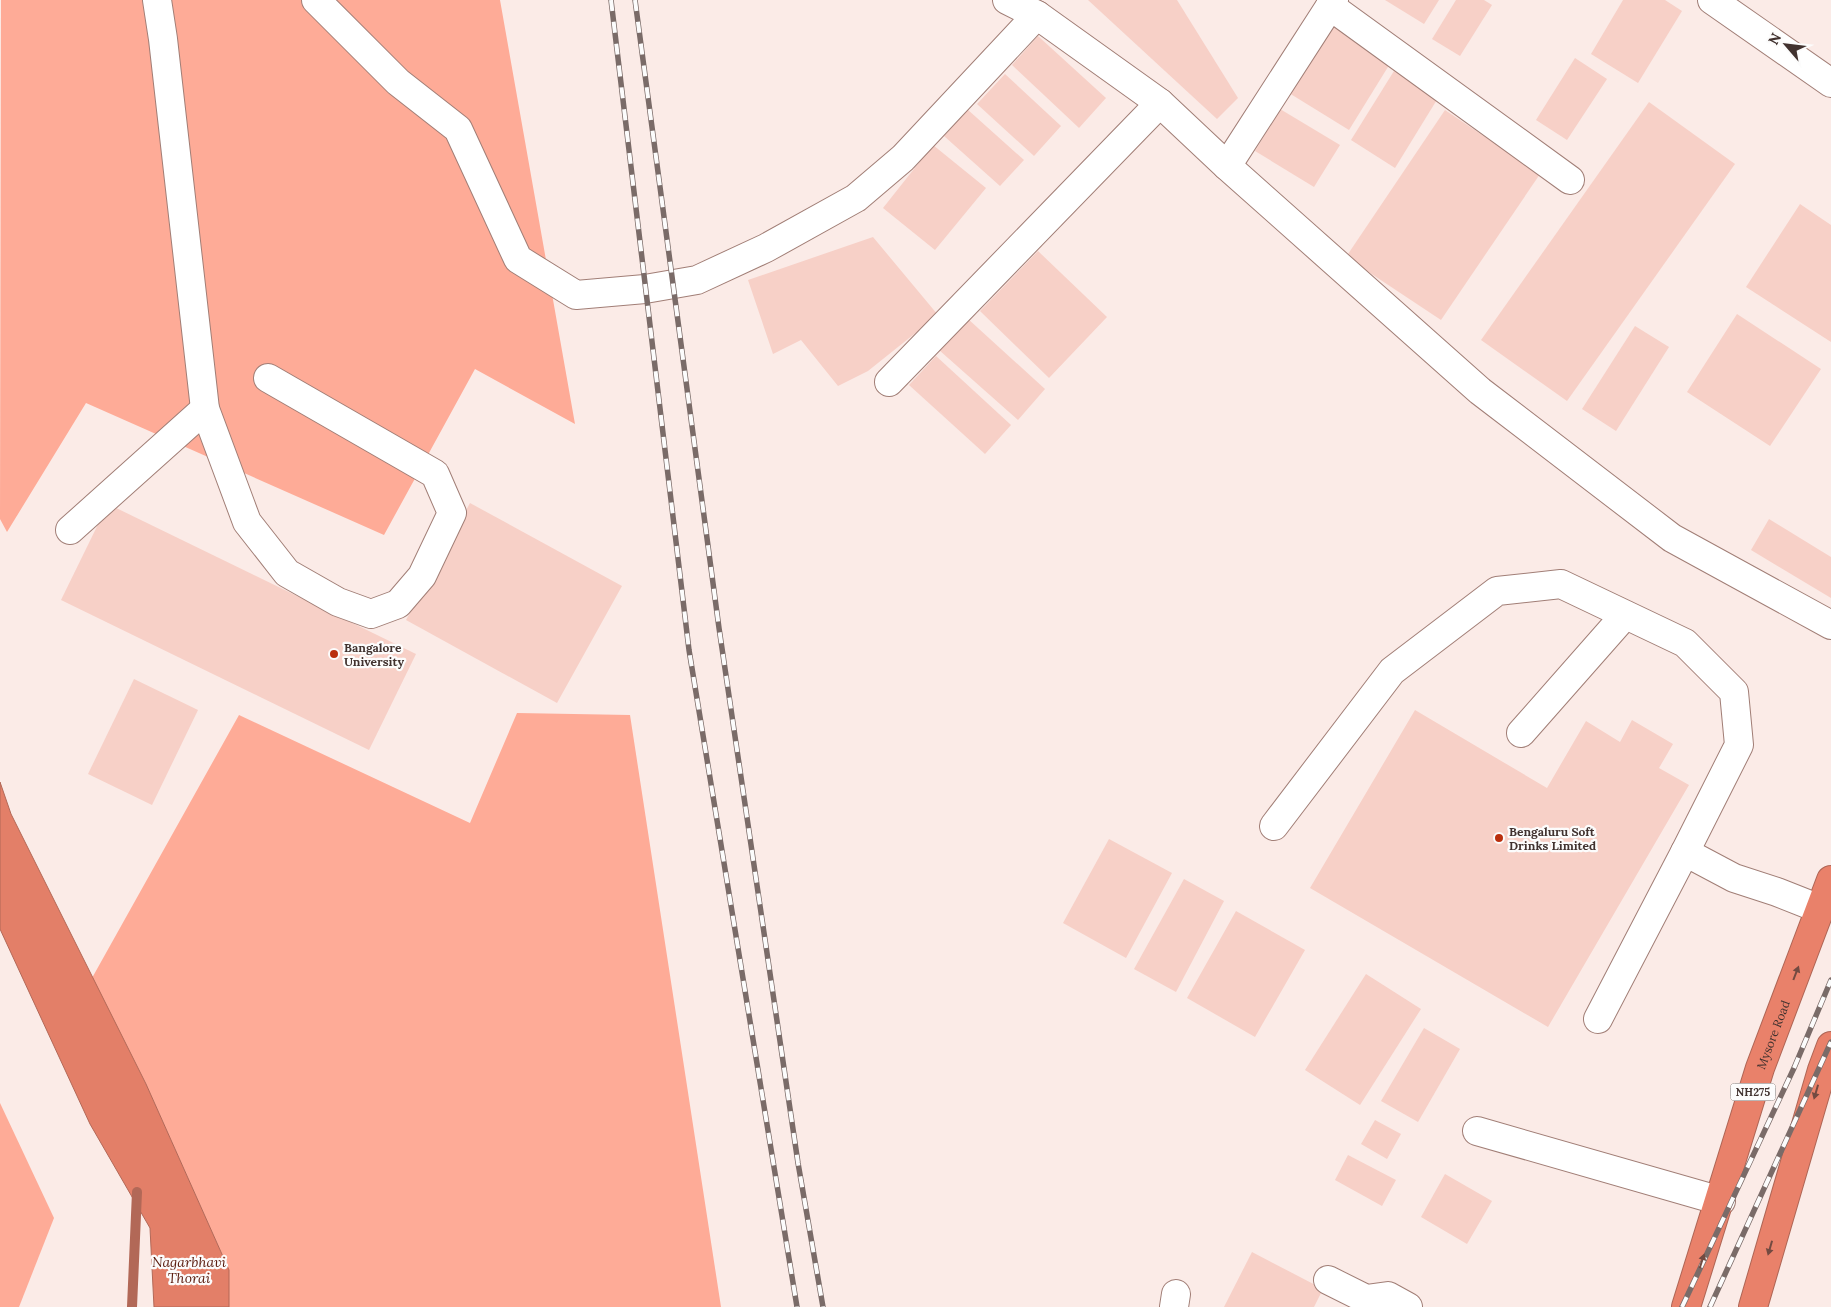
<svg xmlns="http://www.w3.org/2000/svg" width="1831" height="1307" viewBox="0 0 1831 1307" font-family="Lora,serif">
	<rect width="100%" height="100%" fill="#fbebe7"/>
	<g fill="#feab97">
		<path d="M 1,0 L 500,0 L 575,424 L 475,369 L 384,535 L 86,403 L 7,532 L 0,519 Z"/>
		<path d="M 517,713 L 630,715 L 721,1307 L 229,1307 L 229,1270 L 146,1084 L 92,978 L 239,715 L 470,823 Z"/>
		<path d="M 0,1103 L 54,1218 L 19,1307 L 0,1307 Z"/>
	</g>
	<path fill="#e37f68" stroke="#b26857" d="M 0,782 L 11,814 L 146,1084 L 229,1270 L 229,1307 L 154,1307 L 150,1228 L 90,1124 L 0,929 Z"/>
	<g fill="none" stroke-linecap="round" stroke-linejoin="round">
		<path stroke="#b26857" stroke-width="10" d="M 132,1307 L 137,1192"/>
	</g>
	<g fill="#f7d0c7">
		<path d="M 1088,0 L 1177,0 L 1238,98 L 1217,119 Z"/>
		<path d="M 1385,0 L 1439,0 L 1424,24 Z"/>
		<path d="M 1456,0 L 1484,0 L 1492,5 L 1460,56 L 1432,39 Z"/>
		<path d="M 1623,0 L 1665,0 L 1682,11 L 1638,83 L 1591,54 Z"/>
		<path d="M 1331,24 L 1391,62 L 1349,130 L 1289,93 Z"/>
		<path d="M 1038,36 L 1106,98 L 1079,128 L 1012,65 Z"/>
		<path d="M 1575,58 L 1607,79 L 1567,140 L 1536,120 Z"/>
		<path d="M 1394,71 L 1438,98 L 1395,168 L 1351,140 Z"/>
		<path d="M 1005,74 L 1061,126 L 1034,156 L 977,104 Z"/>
		<path d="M 1649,102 L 1735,164 L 1567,401 L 1481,340 Z"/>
		<path d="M 967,109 L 1024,160 L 1000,186 L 944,136 Z"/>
		<path d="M 1280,109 L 1340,145 L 1314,187 L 1255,151 Z"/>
		<path d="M 1445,110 L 1540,174 L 1441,320 L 1346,257 Z"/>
		<path d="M 933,145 L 986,188 L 935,250 L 883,208 Z"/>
		<path d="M 1800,204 L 1831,225 L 1831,342 L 1746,287 Z"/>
		<path d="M 873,237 L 938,315 L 868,371 L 838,386 L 801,340 L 773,354 L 748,280 Z"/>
		<path d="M 1038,251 L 1107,317 L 1049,378 L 980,311 Z"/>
		<path d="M 1737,314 L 1821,369 L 1770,446 L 1687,392 Z"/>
		<path d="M 967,318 L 1045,389 L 1018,420 L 939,350 Z"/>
		<path d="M 1635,326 L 1669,347 L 1616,431 L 1582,409 Z"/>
		<path d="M 936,356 L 1011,425 L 985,454 L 909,385 Z"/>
		<path d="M 470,503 L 622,586 L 557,703 L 406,620 Z"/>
		<path d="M 108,504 L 416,654 L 369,750 L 61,600 Z"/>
		<path d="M 1769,519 L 1831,557 L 1831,598 L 1751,550 Z"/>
		<path d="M 134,679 L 198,710 L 152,805 L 88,774 Z"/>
		<path d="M 1415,710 L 1547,788 L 1586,721 L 1620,742 L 1632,720 L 1673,744 L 1659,768 L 1689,785 L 1548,1027 L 1310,888 Z"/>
		<path d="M 1109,839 L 1172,873 L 1126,958 L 1063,923 Z"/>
		<path d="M 1184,879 L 1224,901 L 1176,992 L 1134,969 Z"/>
		<path d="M 1236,911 L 1305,950 L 1255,1037 L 1187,998 Z"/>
		<path d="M 1366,974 L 1421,1009 L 1360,1105 L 1305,1070 Z"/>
		<path d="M 1424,1028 L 1460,1049 L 1418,1122 L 1381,1101 Z"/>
		<path d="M 1375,1120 L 1401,1134 L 1387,1159 L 1361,1144 Z"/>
		<path d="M 1348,1155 L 1396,1180 L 1382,1206 L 1335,1180 Z"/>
		<path d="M 1445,1174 L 1492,1201 L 1467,1244 L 1421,1217 Z"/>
		<path d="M 1252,1252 L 1323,1289 L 1314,1307 L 1224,1307 Z"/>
	</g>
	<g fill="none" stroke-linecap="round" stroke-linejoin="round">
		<defs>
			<g id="minor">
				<path d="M 157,0 L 163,39 L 205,409 L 247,522 L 287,573 L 338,602 L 371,614 L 398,604 L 422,576 L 452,513 L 435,474 L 268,378"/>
				<path d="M 316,0 L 398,82 L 458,129 L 518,259 L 576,295 L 645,289 L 697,280 L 766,248 L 856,198 L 903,158 L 1037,15 L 1160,103 L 1227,166 L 1480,391 L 1672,538 L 1831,625"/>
				<path d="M 1007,0 L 1037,15"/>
				<path d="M 1712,0 L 1831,83"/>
				<path d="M 1330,6 L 1570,180"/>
				<path d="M 1227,166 L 1334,0"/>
				<path d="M 889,382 L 1160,103"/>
				<path d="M 70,530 L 205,409"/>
				<path d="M 1521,733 L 1625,615"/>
				<path d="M 1274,826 L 1392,671 L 1497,591 L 1561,584 L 1685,643 L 1734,692 L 1739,745 L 1685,852"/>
				<path d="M 1598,1019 L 1685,852 L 1734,878 L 1777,892 L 1820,909"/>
				<path d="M 1477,1131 L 1721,1201"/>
				<path d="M 1328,1280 L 1366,1299 L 1388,1296 L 1408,1307"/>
				<path d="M 1174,1307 L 1176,1294"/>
			</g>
			<g id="highway">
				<path id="s1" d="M 1686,1307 L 1760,1068 L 1831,880"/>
				<path d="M 1753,1307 L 1822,1070 L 1831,1046"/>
			</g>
		</defs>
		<use href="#minor" stroke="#a17e76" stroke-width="30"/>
		<use href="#highway" stroke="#ae6555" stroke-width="30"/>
		<use href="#minor" stroke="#fff" stroke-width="28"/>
		<use href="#highway" stroke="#e9816a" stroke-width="28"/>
		<defs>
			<g id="rail">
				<path d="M 611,0 L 689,650 L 797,1307"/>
				<path d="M 635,0 L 719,628 L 798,1163 L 823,1307"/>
				<path d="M 1682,1307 L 1794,1068 L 1831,980"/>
				<path d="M 1710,1307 L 1831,1042"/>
			</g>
		</defs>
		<use href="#rail" stroke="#7a6b68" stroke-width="5.5"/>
		<use href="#rail" stroke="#fcfcfc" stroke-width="4" stroke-dasharray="11" stroke-linecap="butt"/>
	</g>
	<defs><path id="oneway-solid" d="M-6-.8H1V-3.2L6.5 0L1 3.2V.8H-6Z" transform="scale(1.25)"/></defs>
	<g fill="#734a41">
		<use href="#oneway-solid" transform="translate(1796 973) rotate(-69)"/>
		<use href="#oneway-solid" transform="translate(1816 1092) rotate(106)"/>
		<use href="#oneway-solid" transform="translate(1770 1248) rotate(106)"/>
		<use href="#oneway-solid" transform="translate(1702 1261) rotate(-72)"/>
	</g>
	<g fill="#ba2f0e" stroke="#fcfcfc" stroke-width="2">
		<circle cx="334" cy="654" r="5"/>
		<circle cx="1499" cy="838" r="5"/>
	</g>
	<g text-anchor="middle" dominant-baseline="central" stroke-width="4.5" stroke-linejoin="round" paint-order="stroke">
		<rect fill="#fcfcfc" stroke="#796f6c" stroke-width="1" x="1730.5" y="1083.5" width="45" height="17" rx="4"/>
		<g font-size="11" font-weight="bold" fill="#41322f">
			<text x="1753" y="1092">NH275</text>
		</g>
		<g font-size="12" font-weight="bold" fill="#41322f" stroke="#fcfcfc" text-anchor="start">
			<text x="344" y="647">Bangalore<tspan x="344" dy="14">University</tspan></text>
			<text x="1509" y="831">Bengaluru Soft<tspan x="1509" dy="14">Drinks Limited</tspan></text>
		</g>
		<g font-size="12" fill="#41322f" stroke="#fcfcfc">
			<text stroke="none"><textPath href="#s1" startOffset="286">Mysore Road</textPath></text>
		</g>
		<g font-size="14" font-style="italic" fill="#5b1c0e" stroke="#fcfcfc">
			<text x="189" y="1262">Nagarbhavi<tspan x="189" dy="16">Thorai</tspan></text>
		</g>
	</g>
	<g transform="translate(1786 45) rotate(298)" stroke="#fcfcfc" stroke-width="4" paint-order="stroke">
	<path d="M0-4L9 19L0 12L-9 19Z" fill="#41322f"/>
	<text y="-8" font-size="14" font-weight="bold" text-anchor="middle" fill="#41322f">N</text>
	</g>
</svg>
